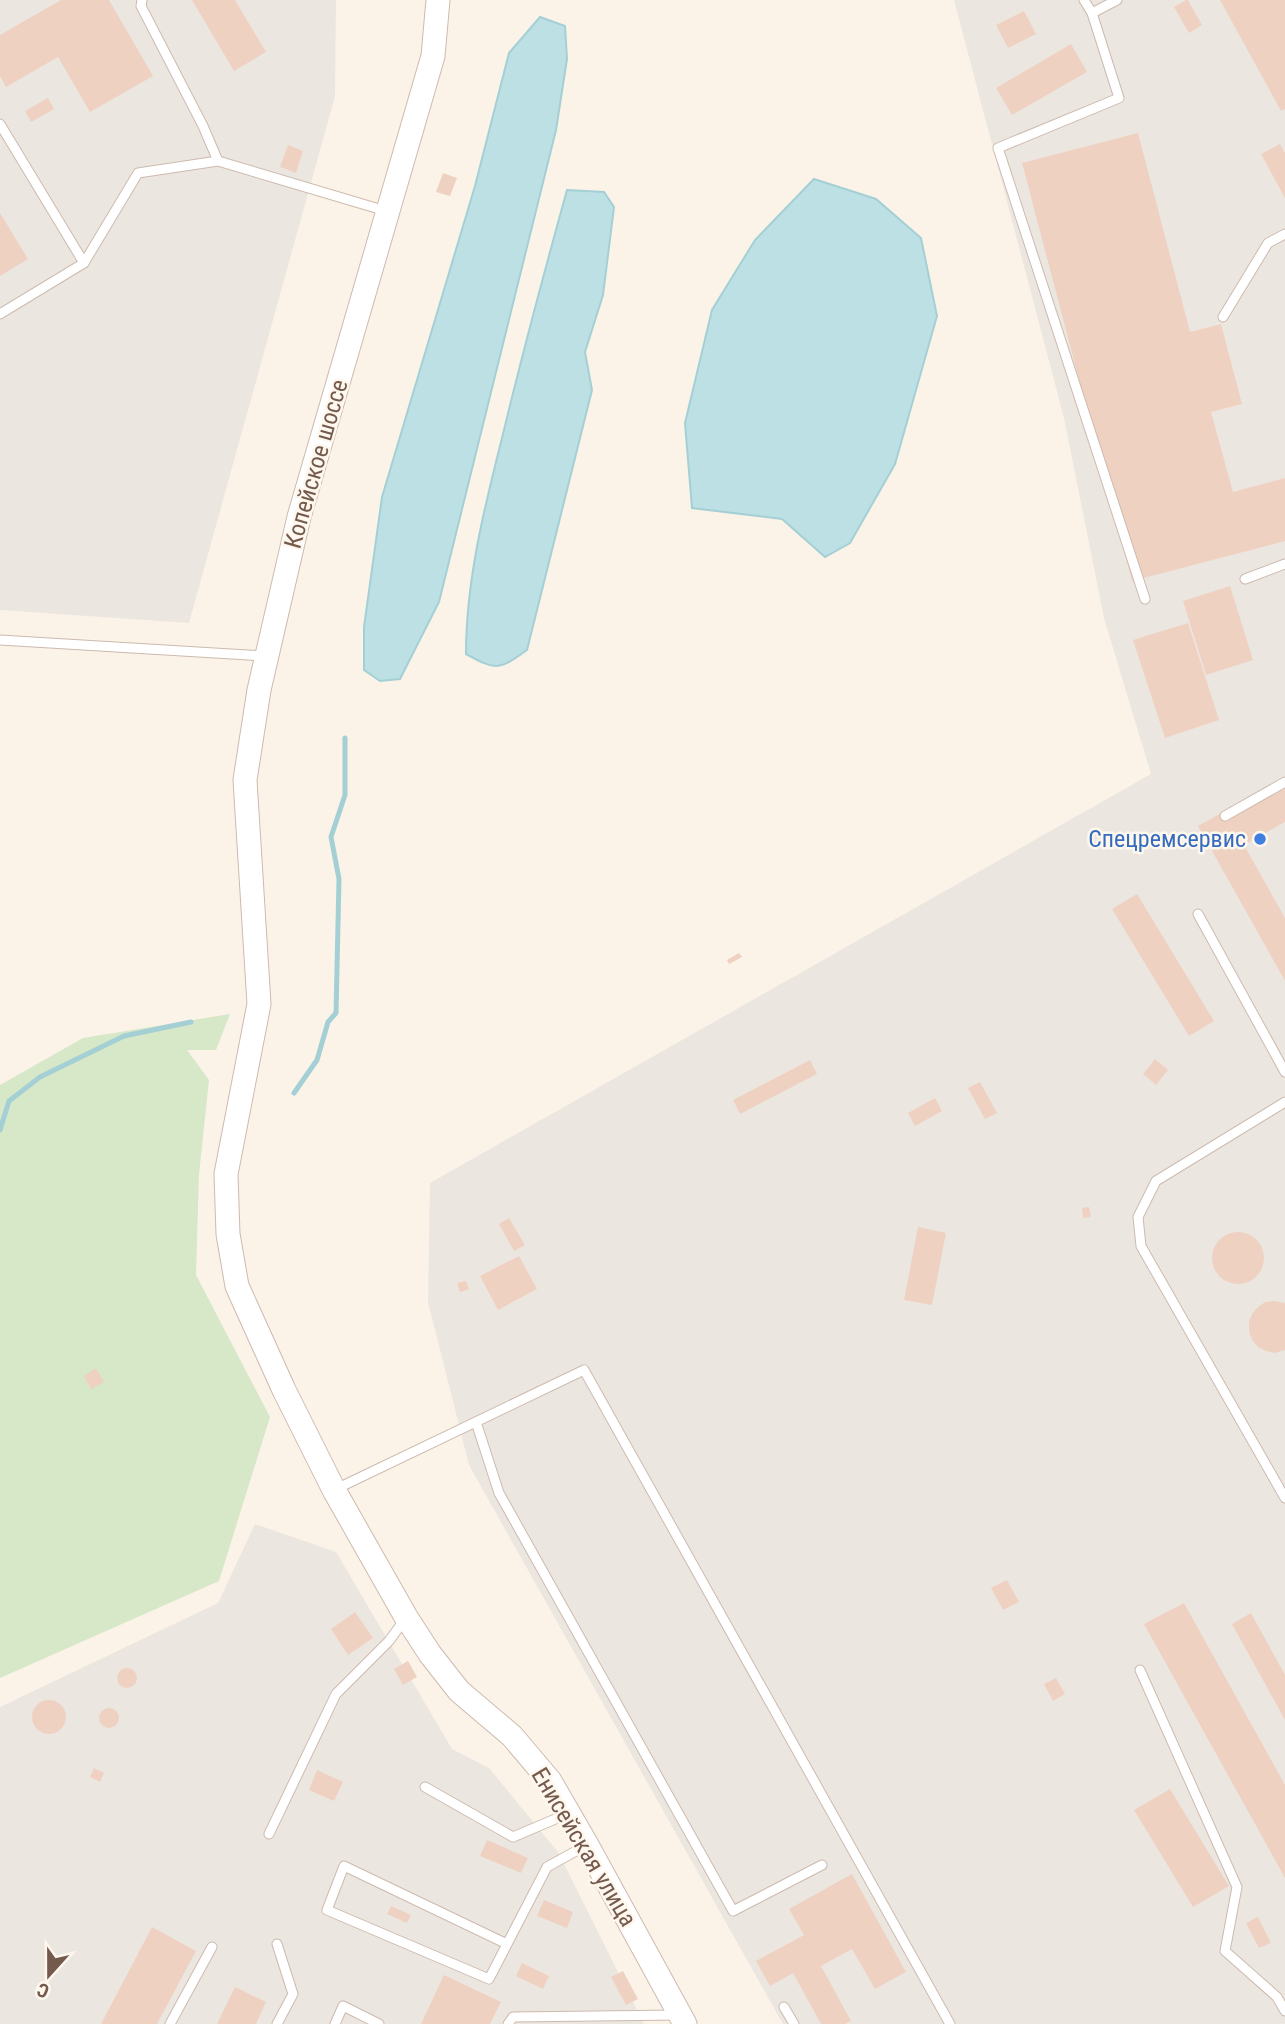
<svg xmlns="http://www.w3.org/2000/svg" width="1285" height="2024" viewBox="0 0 1285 2024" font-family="'Roboto Condensed',sans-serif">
	<rect width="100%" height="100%" fill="#fbf3e8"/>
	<g fill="#ece6e1">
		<path d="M 0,0 L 336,0 L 335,96 L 189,623 L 0,610 Z"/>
		<path d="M 954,0 L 1285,0 L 1285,2024 L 783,2024 L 469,1465 L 428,1302 L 430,1183 L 1151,774 L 1104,618 L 1064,418 Z"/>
		<path d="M 255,1524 L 336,1552 L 452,1749 L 489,1768 L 558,1852 L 644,2024 L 0,2024 L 0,1707 L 218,1603 Z"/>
	</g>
	<path fill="#d6e8c7" d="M 230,1014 L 216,1050 L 187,1050 L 209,1080 L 199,1174 L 196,1275 L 270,1417 L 219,1581 L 0,1678 L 0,1085 L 83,1038 Z"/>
	<g fill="#bde0e4" stroke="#a4d0d5" stroke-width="2">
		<path d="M 540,17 L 565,26 L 567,59 L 556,130 L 439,602 L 400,679 L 380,681 L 364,670 L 364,627 L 382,497 L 475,186 L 509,53 Z"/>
		<path d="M 814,179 L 876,199 L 921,238 L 937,316 L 895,464 L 850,543 L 825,557 L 782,519 L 692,508 L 685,423 L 712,310 L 755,240 Z"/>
		<path d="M 567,190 L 604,192 L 614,207 L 603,295 L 585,352 L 592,390 L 527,650 C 499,670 497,671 466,654 C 466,581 484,509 502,438 C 522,355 544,273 567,190 Z"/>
	</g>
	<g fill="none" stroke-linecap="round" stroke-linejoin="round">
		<g stroke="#a4d0d5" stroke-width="5">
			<path d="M 294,1093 L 317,1060 L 328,1022 L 336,1013 L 339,879 L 331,837 L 345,795 L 345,738"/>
			<path d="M 0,1130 L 9,1101 L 40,1077 L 124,1036 L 191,1022"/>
		</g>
	</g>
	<g fill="#efd1c1">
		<path d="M 61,0 L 109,0 L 153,76 L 90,112 L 58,57 L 6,87 L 0,76 L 0,35 Z"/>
		<path d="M 192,0 L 235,0 L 266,52 L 234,71 Z"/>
		<path d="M 1186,0 L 1188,0 L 1202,25 L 1189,33 L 1174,7 Z"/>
		<path d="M 1220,0 L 1285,0 L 1285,109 L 1281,111 Z"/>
		<path d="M 1024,11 L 1036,34 L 1008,48 L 996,25 Z"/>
		<path d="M 1071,44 L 1087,72 L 1012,115 L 996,88 Z"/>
		<path d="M 48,98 L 54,109 L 31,122 L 25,111 Z"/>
		<path d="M 1138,133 L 1190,332 L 1221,324 L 1242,404 L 1211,412 L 1233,492 L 1285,478 L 1285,541 L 1132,581 L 1022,163 Z"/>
		<path d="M 1280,144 L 1285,153 L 1285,198 L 1261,154 Z"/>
		<path d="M 288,145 L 303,151 L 296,173 L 280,167 Z"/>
		<path d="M 443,173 L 457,178 L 450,196 L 436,192 Z"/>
		<path d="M 0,213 L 28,259 L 0,276 Z"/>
		<path d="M 1230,586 L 1253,660 L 1206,675 L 1183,601 Z"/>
		<path d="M 1188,623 L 1219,720 L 1165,738 L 1133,640 Z"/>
		<path d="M 1285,778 L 1285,822 L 1244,845 L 1285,918 L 1285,981 L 1198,826 Z"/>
		<path d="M 1137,894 L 1214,1021 L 1189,1036 L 1112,909 Z"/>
		<path d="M 739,953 L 742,957 L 729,964 L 727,960 Z"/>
		<path d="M 1155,1059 L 1168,1070 L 1156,1085 L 1143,1074 Z"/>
		<path d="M 810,1060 L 817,1074 L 740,1114 L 733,1100 Z"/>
		<path d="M 980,1082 L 997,1113 L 985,1119 L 968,1088 Z"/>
		<path d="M 935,1098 L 942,1111 L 915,1126 L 908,1113 Z"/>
		<path d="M 1089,1207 L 1091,1217 L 1083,1218 L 1082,1208 Z"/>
		<path d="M 509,1218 L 525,1245 L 514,1251 L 499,1224 Z"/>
		<path d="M 918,1227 L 946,1233 L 932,1305 L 904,1300 Z"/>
		<circle cx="1238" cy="1258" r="26"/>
		<path d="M 519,1256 L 537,1289 L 498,1310 L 480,1276 Z"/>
		<path d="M 466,1281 L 469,1289 L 460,1292 L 457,1283 Z"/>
		<path d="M 1274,1301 L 1285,1303 L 1285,1350 L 1275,1353 L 1266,1351 L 1258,1347 L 1252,1340 L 1249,1331 L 1249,1322 L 1252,1314 L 1258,1307 L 1265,1302 Z"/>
		<path d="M 96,1368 L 104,1382 L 91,1389 L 84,1376 Z"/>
		<path d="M 1007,1580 L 1019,1602 L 1003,1610 L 991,1588 Z"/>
		<path d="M 1184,1603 L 1285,1785 L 1285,1878 L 1144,1624 Z"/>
		<path d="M 355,1612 L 373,1638 L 348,1655 L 331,1629 Z"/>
		<path d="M 1251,1613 L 1285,1675 L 1285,1720 L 1232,1624 Z"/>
		<path d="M 408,1661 L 417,1677 L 403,1685 L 394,1669 Z"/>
		<circle cx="127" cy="1678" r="10"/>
		<path d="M 1056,1678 L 1065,1694 L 1053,1701 L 1044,1684 Z"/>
		<circle cx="49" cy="1717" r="17"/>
		<circle cx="109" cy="1718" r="10"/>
		<path d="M 94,1768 L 104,1773 L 100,1782 L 90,1777 Z"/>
		<path d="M 317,1770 L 343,1782 L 334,1801 L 309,1790 Z"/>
		<path d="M 1170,1789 L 1229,1886 L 1193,1907 L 1134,1810 Z"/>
		<path d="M 487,1840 L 528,1858 L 521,1873 L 480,1856 Z"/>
		<path d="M 852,1874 L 906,1972 L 875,1989 L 852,1949 L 821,1966 L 851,2021 L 845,2024 L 821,2024 L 793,1973 L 770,1986 L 756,1961 L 804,1935 L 789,1909 Z"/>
		<path d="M 544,1900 L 573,1912 L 567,1928 L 537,1916 Z"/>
		<path d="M 391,1906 L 411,1915 L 407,1923 L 387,1914 Z"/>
		<path d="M 1258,1917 L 1271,1943 L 1259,1948 L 1246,1923 Z"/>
		<path d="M 152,1927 L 196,1951 L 157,2024 L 101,2024 Z"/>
		<path d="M 522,1963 L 549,1976 L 543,1989 L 516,1976 Z"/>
		<path d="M 623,1971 L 638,1999 L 626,2005 L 611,1977 Z"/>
		<path d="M 444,1975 L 501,2002 L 490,2024 L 421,2024 Z"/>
		<path d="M 235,1987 L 266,2002 L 256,2024 L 217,2024 Z"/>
	</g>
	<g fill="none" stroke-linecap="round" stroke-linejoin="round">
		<defs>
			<g id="service">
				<path d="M 1084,0 L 1092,13 L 1119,98 L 998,148 L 1145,599"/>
				<path d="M 1092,13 L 1117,0"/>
				<path d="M 0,124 L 84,263"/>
				<path d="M 218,161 L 386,211"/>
				<path d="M 0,314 L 84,263 L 138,173 L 218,161 L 203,126 L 141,6 L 142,0"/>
				<path d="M 1223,317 L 1268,243 L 1285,234"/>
				<path d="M 1245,579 L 1285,564"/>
				<path d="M 0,640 L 265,656"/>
				<path d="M 1225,816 L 1285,782"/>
				<path d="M 1198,914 L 1285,1072"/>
				<path d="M 1285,1102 L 1156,1181 L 1138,1217 L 1141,1246 L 1285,1498"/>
				<path d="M 476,1422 L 499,1493 L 733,1911 L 822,1865"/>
				<path d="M 336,1489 L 584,1370 L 950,2024"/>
				<path d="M 1140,1670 L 1237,1887 L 1225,1951 L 1277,1997 L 1285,2011"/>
				<path d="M 425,1787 L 513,1837 L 567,1814"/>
				<path d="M 269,1834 L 336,1694 L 389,1641 L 405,1619"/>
				<path d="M 277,1944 L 293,1994 L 277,2024"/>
				<path d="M 507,1944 L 344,1866 L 327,1910 L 489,1979 L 547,1867 L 585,1846"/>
				<path d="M 784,2007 L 794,2024"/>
				<path d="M 170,2024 L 212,1947"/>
				<path d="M 335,2024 L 343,2006 L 379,2024"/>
				<path d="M 508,2024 L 513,2017 L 678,2015"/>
			</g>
			<path id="tertiary" d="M 438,0 L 433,56 L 299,517 L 259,690 L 245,780 L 259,1004 L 226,1174 L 228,1234 L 237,1286 L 284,1390 L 334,1490 L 406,1617 L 430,1654 L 459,1691 L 512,1736 L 550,1781 L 587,1845 L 685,2024"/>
		</defs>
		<use href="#service" stroke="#cdbaae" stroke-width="11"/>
		<use href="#tertiary" stroke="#cdbaae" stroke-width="25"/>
		<use href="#service" stroke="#fff" stroke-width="9"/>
		<use href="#tertiary" stroke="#fff" stroke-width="23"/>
	</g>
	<circle fill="#3f7fe0" stroke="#fef7ee" stroke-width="2.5" cx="1260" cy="839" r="7"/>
	<g text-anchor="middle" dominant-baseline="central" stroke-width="5" stroke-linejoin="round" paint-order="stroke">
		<g font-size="24" fill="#74594d" stroke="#fef7ee">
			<text transform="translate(316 464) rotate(-74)">Копейское шоссе</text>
			<text transform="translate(584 1847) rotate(59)">Енисейская улица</text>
		</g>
		<g font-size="24" fill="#366cbe" stroke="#fef7ee" text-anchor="end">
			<text x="1246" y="839">Спецремсервис</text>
		</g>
	</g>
	<g transform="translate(49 1975) rotate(201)" stroke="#fef7ee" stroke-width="5" paint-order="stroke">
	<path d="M0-5L12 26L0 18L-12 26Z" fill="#74594d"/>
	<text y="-10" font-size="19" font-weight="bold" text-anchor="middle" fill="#74594d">С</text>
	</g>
</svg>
